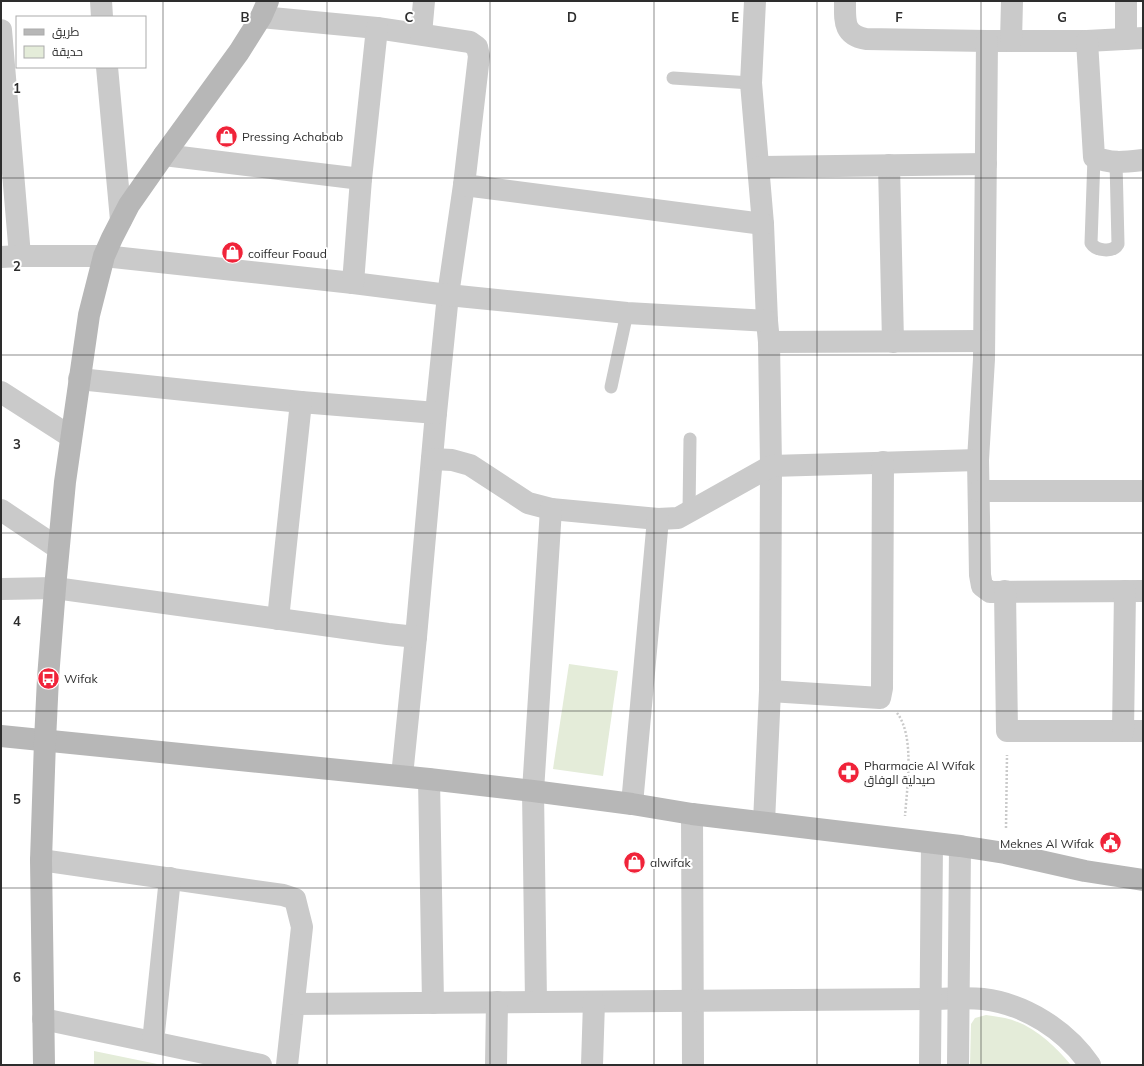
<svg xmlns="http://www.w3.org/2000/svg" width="1144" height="1066" viewBox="0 0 1144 1066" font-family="Mulish,Cairo,sans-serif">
	<rect width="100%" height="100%" fill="#fff"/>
	<g fill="#e4ecd9">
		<path d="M 569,664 L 618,671 L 603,776 L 553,769 Z"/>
		<path d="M 986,1015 C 993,1016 999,1017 1005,1018 C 1032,1024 1054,1045 1071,1065 L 970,1065 L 971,1024 L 975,1018 Z"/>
		<path d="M 94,1051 L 162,1065 L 94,1065 Z"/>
	</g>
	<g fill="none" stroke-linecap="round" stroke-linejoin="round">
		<g stroke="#cacaca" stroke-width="2.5" stroke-dasharray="2 2" stroke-linecap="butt">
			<path d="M 897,713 C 915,736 907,787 905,816"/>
			<path d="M 1006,828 L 1007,755"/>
		</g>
		<g stroke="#cacaca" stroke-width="13">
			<path d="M 673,78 L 751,83"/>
			<path d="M 1094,157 L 1091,243 C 1096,251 1113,253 1118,244 L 1116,162"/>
			<path d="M 611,387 L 627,313"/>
			<path d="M 689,512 L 690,439"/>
		</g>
		<g stroke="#cacaca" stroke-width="22">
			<path d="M 101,1 L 102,17"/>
			<path d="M 755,1 L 751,83 L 763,224 L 767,321 L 769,342 L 771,466 L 770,691 L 764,822"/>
			<path d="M 845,1 C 845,21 843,35 866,39 L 987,41 L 1087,41 L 1143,38"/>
			<path d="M 261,17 L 377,28 L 470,42 L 477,47 L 479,56 L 464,185 L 448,295 L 436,413 L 416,637 L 402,776"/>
			<path d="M 1,30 L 20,256"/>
			<path d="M 421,34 L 424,1"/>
			<path d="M 1126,39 L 1126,1"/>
			<path d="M 987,41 L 984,359 L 978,460 L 980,575 L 982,586 L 990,592 L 1143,591"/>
			<path d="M 1011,41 L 1012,1"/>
			<path d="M 1087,41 L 1094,157 C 1111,164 1125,162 1143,160"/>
			<path d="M 107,67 L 121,220"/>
			<path d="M 164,155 L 361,179"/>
			<path d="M 889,165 L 893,342"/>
			<path d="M 759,167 L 986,164"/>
			<path d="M 464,185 L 763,224"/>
			<path d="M 1,257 L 20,256 L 104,256 L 353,283 L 448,295 L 627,313 L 767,321"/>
			<path d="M 353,283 L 361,179 L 377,28"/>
			<path d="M 769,342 L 984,341"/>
			<path d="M 79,379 L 301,402 L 436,413"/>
			<path d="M 1,392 L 71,437"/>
			<path d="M 432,459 L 452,460 L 470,465 L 528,503 L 551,509 L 658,519 L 678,518 L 771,466 L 978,460"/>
			<path d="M 979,491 L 1143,491"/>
			<path d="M 1,510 L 58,548"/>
			<path d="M 1,589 L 55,588 L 388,634 L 416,637"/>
			<path d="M 1005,591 L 1007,731 L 1143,731"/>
			<path d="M 278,619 L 301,402"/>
			<path d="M 770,691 L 880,698 L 882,688 L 883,462"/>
			<path d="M 1123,731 L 1125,591"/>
			<path d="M 429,779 L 433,1003"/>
			<path d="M 632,804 L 658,519"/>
			<path d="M 692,814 L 693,1065"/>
			<path d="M 41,860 L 283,895 L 295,899 L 302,927 L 287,1065"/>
			<path d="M 536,1002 L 533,791 L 551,509"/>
			<path d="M 294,1004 L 931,999 C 948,999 966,997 983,999 C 1025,1004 1066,1030 1090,1065"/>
			<path d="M 43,1019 L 261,1065"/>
			<path d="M 153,1042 L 170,878"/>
			<path d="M 496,1065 L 497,1002"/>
			<path d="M 592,1065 L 594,1002"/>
			<path d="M 930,1065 L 932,843"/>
			<path d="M 958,1065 L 960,846"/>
		</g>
		<g stroke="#b7b7b7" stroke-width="22">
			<path d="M 1,736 L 429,779 L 533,791 L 632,804 L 692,814 L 960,846 L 1005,853 L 1085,871 L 1143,880"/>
			<path d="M 44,1065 L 41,860 L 45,741 L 48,678 L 55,588 L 65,482 L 89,315 L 104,256 L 112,238 L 129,205 L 164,155 L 239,52 L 261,17 L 268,1"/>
		</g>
	</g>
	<path fill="none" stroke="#2d2d2d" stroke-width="1" stroke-opacity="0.55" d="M 163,1 L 163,1065M 327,1 L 327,1065M 490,1 L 490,1065M 654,1 L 654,1065M 817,1 L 817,1065M 981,1 L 981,1065M 1,178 L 1143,178M 1,355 L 1143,355M 1,533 L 1143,533M 1,711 L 1143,711M 1,888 L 1143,888"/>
	<defs>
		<symbol id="shop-disc" viewBox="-11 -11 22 22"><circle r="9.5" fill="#f02339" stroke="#fff"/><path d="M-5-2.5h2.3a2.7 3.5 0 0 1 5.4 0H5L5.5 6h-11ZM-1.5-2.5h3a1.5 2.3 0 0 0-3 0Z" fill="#fff"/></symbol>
		<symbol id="bus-disc" viewBox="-11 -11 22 22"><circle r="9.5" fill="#f02339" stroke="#fff"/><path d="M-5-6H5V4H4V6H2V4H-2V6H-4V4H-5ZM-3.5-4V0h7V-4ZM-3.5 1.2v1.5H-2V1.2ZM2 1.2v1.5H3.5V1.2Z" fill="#fff"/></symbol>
		<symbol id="pharmacy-disc" viewBox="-11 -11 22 22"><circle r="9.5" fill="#f02339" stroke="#fff"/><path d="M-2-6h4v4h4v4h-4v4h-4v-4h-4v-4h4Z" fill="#fff"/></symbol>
		<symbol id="civic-disc" viewBox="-11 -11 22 22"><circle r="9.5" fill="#f02339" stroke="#fff"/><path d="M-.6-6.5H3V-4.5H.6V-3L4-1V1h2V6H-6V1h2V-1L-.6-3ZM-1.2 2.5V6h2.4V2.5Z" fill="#fff"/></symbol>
	</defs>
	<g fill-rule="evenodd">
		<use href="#shop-disc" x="214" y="124" width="25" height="25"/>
		<use href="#shop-disc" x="220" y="240" width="25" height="25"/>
		<use href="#bus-disc" x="36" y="666" width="25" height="25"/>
		<use href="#pharmacy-disc" x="836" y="760" width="25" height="25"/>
		<use href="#civic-disc" x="1098" y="830" width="25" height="25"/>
		<use href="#shop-disc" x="622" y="850" width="25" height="25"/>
	</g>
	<g text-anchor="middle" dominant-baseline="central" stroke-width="4" stroke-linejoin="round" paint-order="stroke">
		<g font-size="12" fill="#2d2d2d" stroke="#fff" text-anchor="start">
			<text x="242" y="136">Pressing Achabab</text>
			<text x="248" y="253">coiffeur Foaud</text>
			<text x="64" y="678">Wifak</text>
			<text x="864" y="765">Pharmacie Al Wifak<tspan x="864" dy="14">صيدلية الوفاق</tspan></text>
			<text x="1094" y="843" text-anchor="end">Meknes Al Wifak</text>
			<text x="650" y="862">alwifak</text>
		</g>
	</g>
	<g font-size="13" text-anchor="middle" font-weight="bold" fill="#2d2d2d" stroke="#fff" stroke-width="4" stroke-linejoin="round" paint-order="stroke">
		<text x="245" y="22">B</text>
		<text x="409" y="22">C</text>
		<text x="572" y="22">D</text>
		<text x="735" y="22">E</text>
		<text x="899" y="22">F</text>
		<text x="1062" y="22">G</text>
		<text x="17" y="93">1</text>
		<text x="17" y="271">2</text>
		<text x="17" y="449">3</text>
		<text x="17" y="626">4</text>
		<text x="17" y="804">5</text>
		<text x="17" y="982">6</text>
	</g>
	<rect width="1144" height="1066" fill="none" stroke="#2d2d2d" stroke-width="4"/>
	<rect x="16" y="16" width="130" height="52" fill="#ffffff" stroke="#ababab"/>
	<rect x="24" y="29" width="20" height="6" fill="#b7b7b7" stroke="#ababab"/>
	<text x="52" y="36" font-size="12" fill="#2d2d2d">طريق</text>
	<rect x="24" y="46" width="20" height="12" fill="#e4ecd9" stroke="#ababab"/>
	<text x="52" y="56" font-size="12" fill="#2d2d2d">حديقة</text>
</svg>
